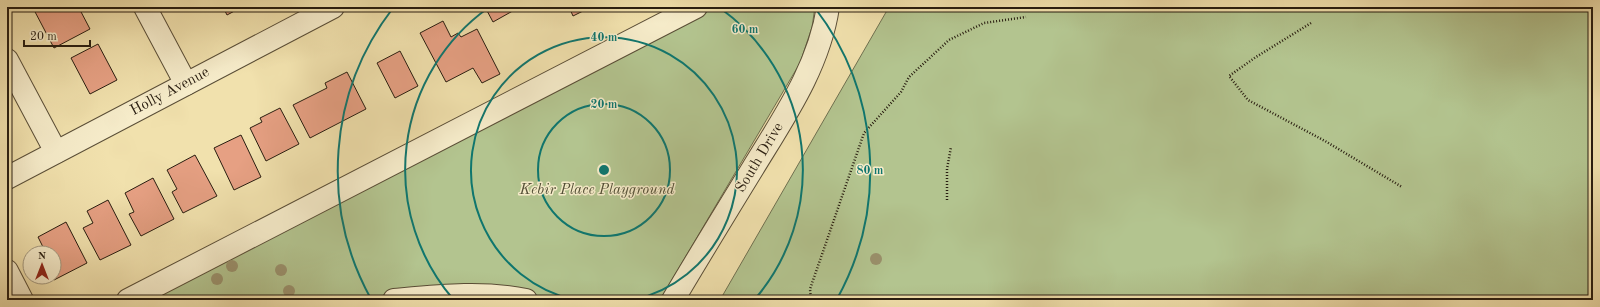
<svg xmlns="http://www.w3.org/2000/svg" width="1600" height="307" viewBox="0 0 1600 307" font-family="'Old Standard TT',serif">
	<rect width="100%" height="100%" fill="#f1e1ad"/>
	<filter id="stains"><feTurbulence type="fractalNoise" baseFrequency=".005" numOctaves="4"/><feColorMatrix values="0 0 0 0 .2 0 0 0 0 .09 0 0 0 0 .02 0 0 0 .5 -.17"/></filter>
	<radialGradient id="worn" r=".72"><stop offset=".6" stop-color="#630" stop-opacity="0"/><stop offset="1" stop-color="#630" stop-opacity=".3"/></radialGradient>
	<g fill="#b3c48f" stroke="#6e7050">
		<path d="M 714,7 L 815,7 L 812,27 L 800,63 L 660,300 L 130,300 Z"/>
		<path d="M 889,7 L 1593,7 L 1593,300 L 720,300 Z"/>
	</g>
	<g fill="#e6a083" stroke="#281d10">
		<path d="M 69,7 L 71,11 L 79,8 L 90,29 L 54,48 L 33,8 Z"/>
		<path d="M 223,7 L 242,7 L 227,15 Z"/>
		<path d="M 485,7 L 518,7 L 518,8 L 493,22 Z"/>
		<path d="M 569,7 L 591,7 L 573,16 Z"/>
		<path d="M 443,21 L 451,37 L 458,33 L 461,37 L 477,29 L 500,74 L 482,83 L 473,68 L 446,82 L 420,33 Z"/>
		<path d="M 98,44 L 117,80 L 90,94 L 71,58 Z"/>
		<path d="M 400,51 L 418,86 L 395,98 L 377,63 Z"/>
		<path d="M 347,72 L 366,109 L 310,138 L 293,105 L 327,88 L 325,83 Z"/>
		<path d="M 280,108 L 299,144 L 266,161 L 250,128 L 262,122 L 260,118 Z"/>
		<path d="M 241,135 L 261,177 L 234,190 L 214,148 Z"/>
		<path d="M 195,155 L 217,196 L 183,213 L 172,192 L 177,189 L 167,170 Z"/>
		<path d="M 153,178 L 174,219 L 141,236 L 129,214 L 134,212 L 125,193 Z"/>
		<path d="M 108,200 L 131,245 L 100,260 L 83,228 L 93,223 L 87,211 Z"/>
		<path d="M 66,222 L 87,263 L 54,280 L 52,277 L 54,277 L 54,253 L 46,253 L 38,237 Z"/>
	</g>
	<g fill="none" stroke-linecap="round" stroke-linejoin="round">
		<defs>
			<g id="minor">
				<path d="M 145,7 L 186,84"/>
				<path d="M 7,60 L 56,152"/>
				<path d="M 7,178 L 333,7"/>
				<path d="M 7,271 L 22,300"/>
				<path d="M 128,300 L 696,7"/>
				<path d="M 394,300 C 438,296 482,291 526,300"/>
				<path d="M 673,300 C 699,256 726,212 753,168 C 784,117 819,67 828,7"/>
			</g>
		</defs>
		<use href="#minor" stroke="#5a4e37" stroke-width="24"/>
		<g stroke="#281d10" stroke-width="2.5" stroke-dasharray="1 2" stroke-linecap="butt">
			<path d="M 1311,23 L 1256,57 L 1229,76 L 1248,100 L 1325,141 L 1402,187"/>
			<path d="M 947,200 L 947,169 L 951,147"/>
			<path d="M 811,300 L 810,289 L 864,133 L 901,92 L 909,77 L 949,40 L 984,23 L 1026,17"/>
		</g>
		<use href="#minor" stroke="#f6ecca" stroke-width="22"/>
	</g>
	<g fill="#9a916c">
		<circle cx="876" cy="259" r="6"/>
		<circle cx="232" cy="266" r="6"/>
		<circle cx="281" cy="270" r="6"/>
		<circle cx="217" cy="279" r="6"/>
		<circle cx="289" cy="291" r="6"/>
	</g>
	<g fill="none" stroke="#0f766e" stroke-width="2">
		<circle cx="604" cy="170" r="66"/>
		<path d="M575 300A133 133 0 1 1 633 300"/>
		<path d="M453 299A199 199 0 0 1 488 8M720 8A199 199 0 0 1 755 299"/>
		<path d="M371 299A266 266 0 0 1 393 8M815 8A266 266 0 0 1 837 299"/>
	</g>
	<g text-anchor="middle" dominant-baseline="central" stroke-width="3" stroke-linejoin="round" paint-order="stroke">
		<g font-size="15" fill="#281d10" stroke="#f6ecca">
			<text transform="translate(170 92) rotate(-28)">Holly Avenue</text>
			<text transform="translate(760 158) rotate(-59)">South Drive</text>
		</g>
		<g font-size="15" font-style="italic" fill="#524f36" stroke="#f6ecca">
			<text x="597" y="190">Kebir Place Playground</text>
		</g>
	</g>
	<circle cx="604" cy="170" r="6" fill="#0f766e" stroke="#f6ecca" stroke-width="2"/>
	<g font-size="12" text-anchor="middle" font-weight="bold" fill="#0f766e" stroke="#f6ecca" stroke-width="3" stroke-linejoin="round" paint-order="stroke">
		<text x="745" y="33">60 m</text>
		<text x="604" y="41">40 m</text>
		<text x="604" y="108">20 m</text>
		<text x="870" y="174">80 m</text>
	</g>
	<rect width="1600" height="307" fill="none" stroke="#f1e1ad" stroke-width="24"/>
	<rect x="8" y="8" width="1584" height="291" fill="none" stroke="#281d10" stroke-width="2"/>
	<rect x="12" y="12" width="1576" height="283" fill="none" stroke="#281d10"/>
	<g transform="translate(42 265)"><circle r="19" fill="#f6ecca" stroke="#a49980"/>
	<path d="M0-3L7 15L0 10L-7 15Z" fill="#8f2418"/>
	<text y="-6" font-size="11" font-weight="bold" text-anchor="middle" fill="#281d10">N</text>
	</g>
	<path d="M24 40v6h66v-6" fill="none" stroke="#281d10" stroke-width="2"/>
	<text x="30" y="40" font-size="12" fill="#281d10" stroke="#f6ecca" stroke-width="3" paint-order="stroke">20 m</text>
	<rect width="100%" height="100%" filter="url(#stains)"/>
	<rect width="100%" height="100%" fill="url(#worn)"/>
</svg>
